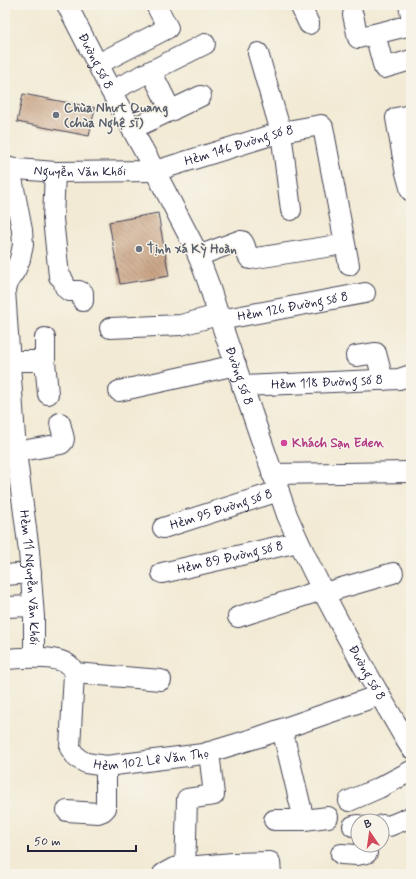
<svg xmlns="http://www.w3.org/2000/svg" width="416" height="879" viewBox="0 0 416 879" font-family="Mynerve,sans-serif">
<style>
.building{fill:url(#building-back-hatch)}
.lines{fill:none;stroke-linecap:round;stroke-linejoin:round}
.minor-casing{stroke:#414052;stroke-width:22}
.minor{stroke:#fff;stroke-width:20}
.worship-dot{fill:#6b7280;stroke:#f7f3e8;stroke-width:1.5}
.hotel-dot{fill:#d1479c;stroke:#f7f3e8;stroke-width:1.5}
.labels{text-anchor:middle;dominant-baseline:central;stroke-width:3;stroke-linejoin:round;paint-order:stroke}
.street-label{font-size:13px;fill:#22223b;stroke:#f7f3e8}
.worship-label{font-size:13px;font-weight:bold;fill:#5b616d;stroke:#f7f3e8;text-anchor:start}
.hotel-label{font-size:13px;font-weight:bold;fill:#b23c85;stroke:#f7f3e8;text-anchor:start}
</style>
<defs>
<pattern id="building-back-hatch" width="6" height="6" patternUnits="userSpaceOnUse"><rect width="6" height="6" fill="#c9a384"/><path d="M-1 5l2 2M0 0l6 6M5-1l2 2" fill="none" stroke="#a3846d"/></pattern>
</defs>
<rect width="100%" height="100%" fill="#f7f3e8"/>
<filter id="ink" filterUnits="userSpaceOnUse"><feTurbulence type="fractalNoise" baseFrequency=".025" numOctaves="2"/><feDisplacementMap in="SourceGraphic" scale="8" xChannelSelector="R" yChannelSelector="G"/><feConvolveMatrix kernelMatrix="1 2 1 2 8 2 1 2 1" color-interpolation-filters="sRGB"/></filter>
<filter id="wash" filterUnits="userSpaceOnUse"><feTurbulence type="fractalNoise" baseFrequency=".012" numOctaves="4" result="noise"/><feDisplacementMap in="SourceGraphic" scale="16" xChannelSelector="R" yChannelSelector="G"/><feGaussianBlur stdDeviation="0.9" result="paint"/><feColorMatrix in="noise" values="0 0 0 0 0 0 0 0 0 0 0 0 0 0 0 0 0 1.4 0 .05"/><feComposite in="paint" operator="in"/></filter>
<g filter="url(#wash)">
<rect width="100%" height="100%" fill="#f2ead4"/>
<g id="blocks">
<!-- building -->
<path class="building" d="M23,94L95,108L89,136L17,122Z
M158,213L169,276L120,284L109,222Z"/>
</g>
</g>
<g filter="url(#ink)">
<use href="#blocks" fill-opacity="0" stroke="#414052" stroke-width="1"/>
<g class="lines">
<!-- minor casing -->
<g class="minor-casing">
<g id="minor">
<path id="s1" d="M67,5L111,91L155,171L196,250L208,282L220,320L287,515C320,592 362,665 404,737L411,748"/>
<path d="M300,5L309,24"/>
<path d="M409,5L411,15"/>
<path d="M353,15L358,38L411,25"/>
<path d="M375,34L384,68L411,60"/>
<path d="M258,53L281,132L291,210"/>
<path d="M98,64L168,28L156,5"/>
<path d="M151,71L171,111"/>
<path d="M111,91L205,44"/>
<path d="M411,115L396,118L405,169L411,191"/>
<path d="M132,129L201,96"/>
<path id="s2" d="M5,168L55,172L155,171L281,132L321,125L323,127L349,265"/>
<path id="s3" d="M10,168L22,230L23,245L20,259L16,269L7,283L5,290L16,452L29,551L34,617V657"/>
<path d="M55,172L53,219L59,276C66,281 63,282 65,287C65,287 68,291 69,291H79L83,293V301"/>
<path d="M198,256L238,241H242C247,246 245,254 250,259L332,246"/>
<path id="s4" d="M220,320L365,293"/>
<path d="M110,328L181,325L218,315"/>
<path d="M45,338V361L48,394"/>
<path d="M356,356L376,353L383,380"/>
<path d="M10,361H45"/>
<path id="s5" d="M242,386L399,379L411,375"/>
<path d="M119,391L236,365"/>
<path d="M16,452L61,444L63,442L64,439L60,423"/>
<path d="M272,474L411,472"/>
<path id="s6" d="M163,528L279,491"/>
<path id="s7" d="M162,573L298,542"/>
<path d="M5,575L31,573"/>
<path d="M324,593L393,573"/>
<path d="M5,607L33,606"/>
<path d="M238,617L322,590"/>
<path id="s8" d="M5,659C21,658 60,654 71,667C72,668 73,672 74,673L70,748L77,758L86,763L106,766L203,754L259,737L380,695"/>
<path d="M74,673L161,680"/>
<path d="M282,729L304,820"/>
<path d="M349,801L379,788L411,771"/>
<path d="M67,811L98,813L103,811L106,808V766"/>
<path d="M274,820H304L328,817"/>
<path d="M382,825L389,826L411,817"/>
<path d="M353,826L358,825"/>
<path d="M341,854L357,855L367,853L365,845"/>
<path d="M163,874L174,868L233,863L270,862L271,874"/>
<path d="M185,874L187,799L214,795L209,752"/>
</g>
</g>
<!-- minor -->
<use href="#minor" class="minor"/>
</g>
</g>
<!-- markers -->
<g class="worship-dot">
<circle cx="56" cy="115" r="4"/>
<circle cx="139" cy="249" r="4"/>
</g>
<circle class="hotel-dot" cx="284" cy="443" r="4"/>
<g class="labels">
<!-- street labels -->
<g class="street-label">
<text stroke="none"><textPath href="#s1" startOffset="63">Đường số 8</textPath></text>
<text stroke="none"><textPath href="#s2" startOffset="238">Hẻm 146 Đường số 8</textPath></text>
<text stroke="none"><textPath href="#s2" startOffset="75">Nguyễn Văn Khối</textPath></text>
<text stroke="none"><textPath href="#s4" startOffset="74">Hẻm 126 Đường số 8</textPath></text>
<text stroke="none"><textPath href="#s1" startOffset="410">Đường số 8</textPath></text>
<text stroke="none"><textPath href="#s5" startOffset="85">Hẻm 118 Đường số 8</textPath></text>
<text stroke="none"><textPath href="#s6" startOffset="61">Hẻm 95 Đường số 8</textPath></text>
<text stroke="none"><textPath href="#s7" startOffset="70">Hẻm 89 Đường số 8</textPath></text>
<text stroke="none"><textPath href="#s3" startOffset="416">Hẻm 11 Nguyễn Văn Khối</textPath></text>
<text stroke="none"><textPath href="#s1" startOffset="734">Đường số 8</textPath></text>
<text stroke="none"><textPath href="#s8" startOffset="238">Hẻm 102 Lê Văn Thọ</textPath></text>
</g>
<!-- worship labels -->
<g class="worship-label">
<text x="64" y="108">Chùa Nhựt Quang<tspan x="64" dy="15">(chùa Nghệ sĩ)</tspan></text>
<text x="147" y="249">Tịnh xá Kỳ Hoàn</text>
</g>
<!-- hotel labels -->
<g class="hotel-label">
<text x="292" y="443">Khách Sạn Eden</text>
</g>
</g>
<!-- margin -->
<rect width="416" height="879" fill="none" stroke="#f7f3e8" stroke-width="20"/>
<!-- north arrow -->
<g transform="translate(370 833) rotate(347)"><circle r="19" fill="#f7f3e8" stroke="#a29fa3"/>
<path d="M0-3L7 15L0 10L-7 15Z" fill="#d1495b"/>
<text y="-6" font-size="11" font-weight="bold" text-anchor="middle" fill="#22223b">B</text>
</g>
<!-- scale -->
<path d="M28 845v6h108v-6" fill="none" stroke="#22223b" stroke-width="2"/>
<text x="34" y="845" font-size="12" fill="#22223b" stroke="#f7f3e8" stroke-width="3" paint-order="stroke">50 m</text>
</svg>
